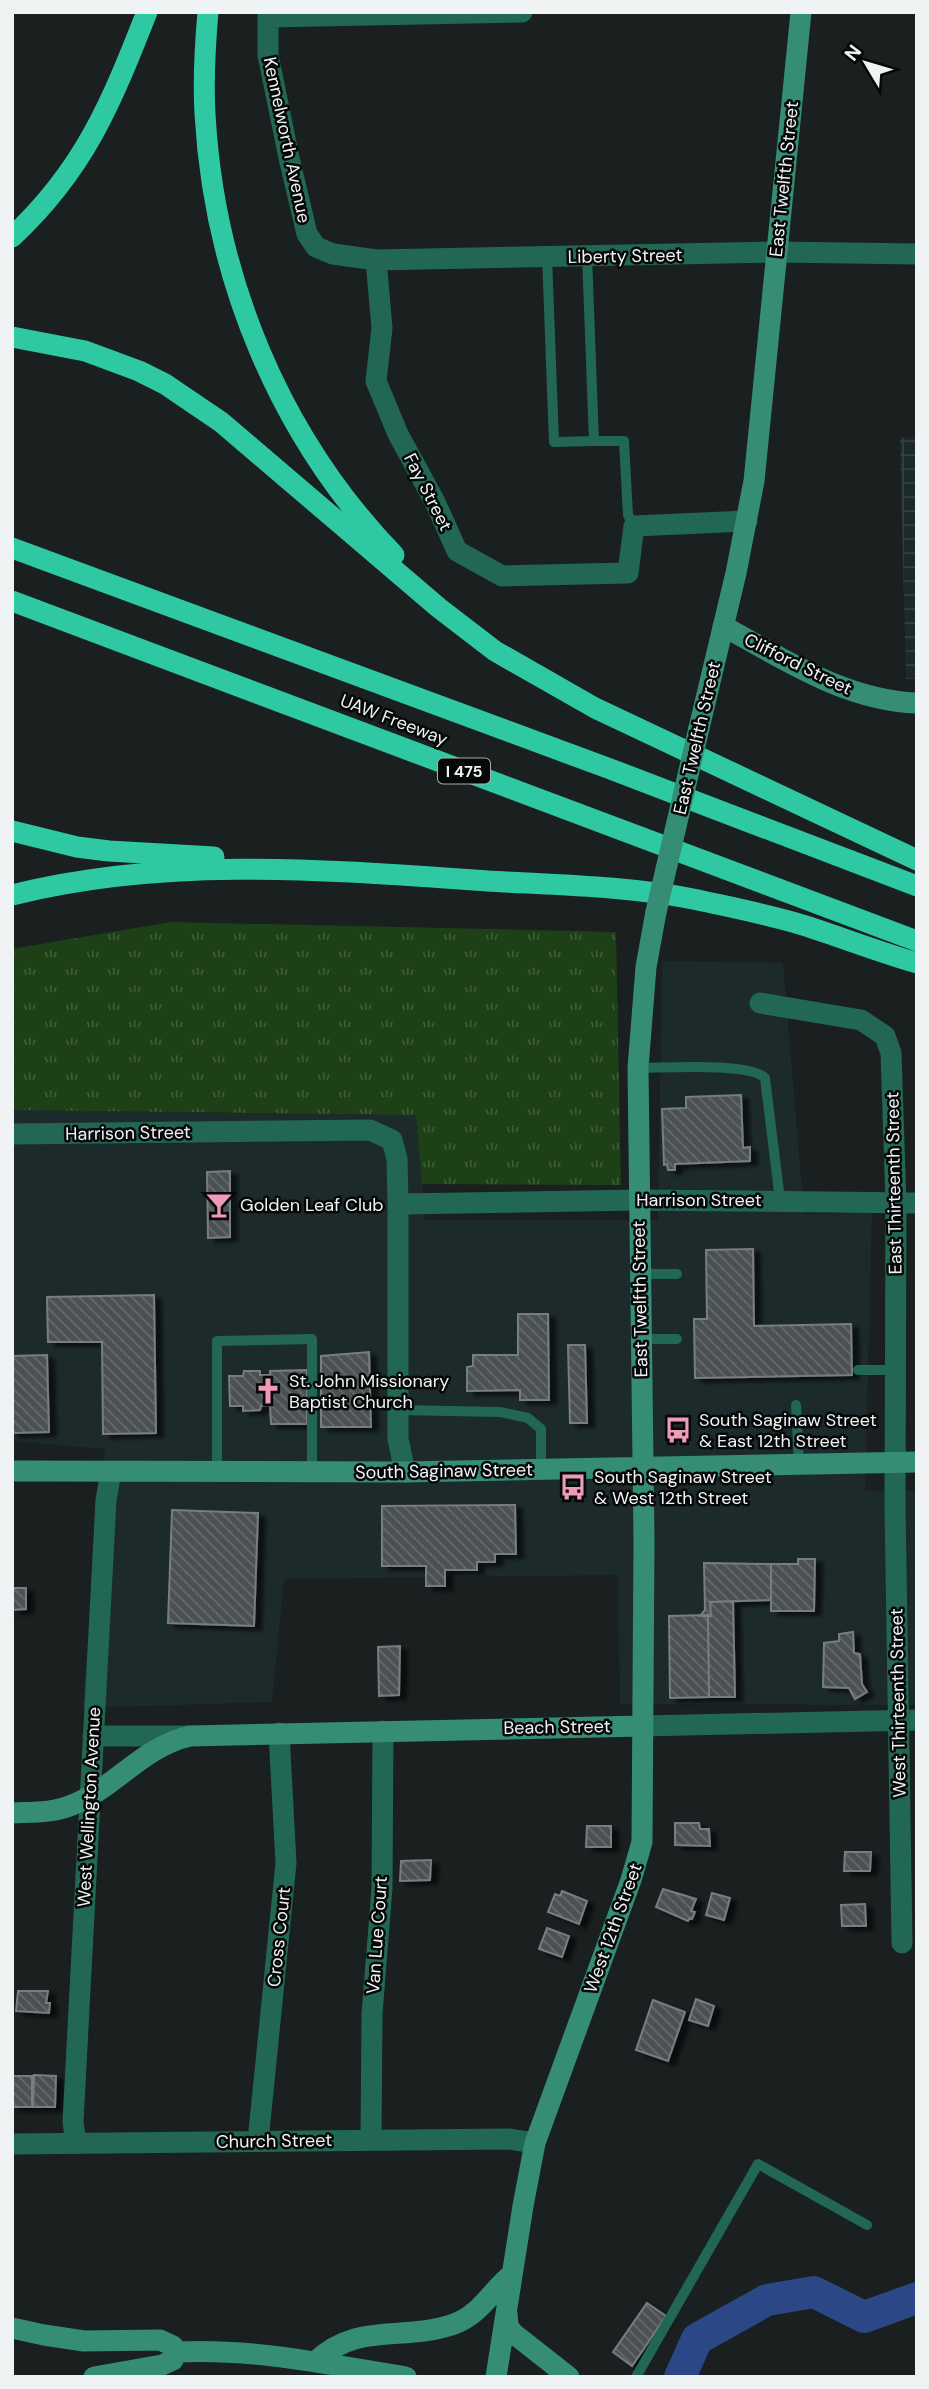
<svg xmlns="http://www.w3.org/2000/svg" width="929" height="2389" viewBox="0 0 929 2389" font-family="'DM Sans',sans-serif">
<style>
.built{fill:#1d2a2b}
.industrial{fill:url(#industrial-grid)}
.grass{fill:url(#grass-tufts)}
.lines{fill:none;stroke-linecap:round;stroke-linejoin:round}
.river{stroke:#2c4786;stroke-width:32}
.building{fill:url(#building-back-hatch);stroke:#787d80;stroke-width:2;filter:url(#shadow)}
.lane{stroke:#216754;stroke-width:10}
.street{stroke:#216754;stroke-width:21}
.secondary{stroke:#358d75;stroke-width:21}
.highway{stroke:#2ec9a3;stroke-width:21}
.secondary-bridge{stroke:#358d75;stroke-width:21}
.labels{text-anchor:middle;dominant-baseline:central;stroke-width:5;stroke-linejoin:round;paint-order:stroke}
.shield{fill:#060808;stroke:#aaacac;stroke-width:2}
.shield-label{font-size:16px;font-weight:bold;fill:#f0f3f3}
.street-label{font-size:18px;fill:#f0f3f3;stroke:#060808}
.poi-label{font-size:18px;fill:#f0f3f3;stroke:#060808;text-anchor:start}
</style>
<defs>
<pattern id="industrial-grid" width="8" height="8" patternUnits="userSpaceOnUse" patternTransform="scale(1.75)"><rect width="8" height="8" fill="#1d2a2b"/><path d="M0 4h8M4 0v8" fill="none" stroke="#333f40"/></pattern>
<pattern id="grass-tufts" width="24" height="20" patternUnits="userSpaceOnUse" patternTransform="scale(1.75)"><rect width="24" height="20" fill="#1d4017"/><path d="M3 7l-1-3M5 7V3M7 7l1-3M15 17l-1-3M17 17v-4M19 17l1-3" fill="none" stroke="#3e5c39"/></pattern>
<pattern id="building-back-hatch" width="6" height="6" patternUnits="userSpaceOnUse" patternTransform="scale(1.75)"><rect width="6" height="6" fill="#4c5153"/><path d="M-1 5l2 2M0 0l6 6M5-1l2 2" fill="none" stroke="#666a6c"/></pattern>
<filter id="shadow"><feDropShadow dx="7" dy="4" stdDeviation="2" flood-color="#0009"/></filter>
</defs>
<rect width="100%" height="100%" fill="#1a1f1f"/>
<!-- built -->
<path class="built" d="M662,961L783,963L804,1214L872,1213L865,1491H917V1705L620,1704L618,1575L284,1579L272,1702L82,1708L105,1449L12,1441V1110L417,1115L425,1220H658Z"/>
<!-- industrial -->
<path class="industrial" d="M917,437V679H906L900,438Z"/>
<!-- grass -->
<path class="grass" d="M171,922L616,932L621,1185L422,1184L416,1115L12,1110V949Z"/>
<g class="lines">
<!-- river -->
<path class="river" d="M680,2377L697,2339L767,2300L814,2292L864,2317L917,2298"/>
</g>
<!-- building -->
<path class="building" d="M741,1095L743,1148L750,1147V1161L675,1164V1170H668L667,1164L664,1165L662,1109L686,1108V1097Z
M230,1171V1237L208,1238L207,1172Z
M753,1249L754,1326L851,1324L852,1375L695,1378L694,1319H707L706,1250Z
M154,1295L156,1433L103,1434L102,1342H48L47,1297Z
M518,1314H548L549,1400H520V1390L467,1391V1367L473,1366V1355H518Z
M568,1345H585L587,1423H570Z
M369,1352L371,1427H321V1356Z
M47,1355L49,1432L12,1433V1356Z
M307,1370V1424H271L270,1405L261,1406L260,1410L243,1411V1406H230L229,1376H243L244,1371H260V1375H270V1371Z
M515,1505L516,1554H495V1562H477V1570H445V1586H426V1566H382V1506Z
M172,1510L258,1513L254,1626L168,1623Z
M798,1559H815L814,1611H771V1564H798Z
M704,1563L771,1564V1600L710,1602L711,1616H700L705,1610Z
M12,1588H26V1609L12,1610Z
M733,1601L735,1697H709L708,1615L711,1616L710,1602Z
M708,1615L709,1697L670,1698L669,1616Z
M853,1632L854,1653L860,1654L862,1684L867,1692L855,1699L849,1688L823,1687L824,1643L839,1641V1634Z
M400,1646L399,1695L379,1696L378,1647Z
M675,1823H699L700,1829H709L710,1846L675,1845Z
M587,1826H611V1847H586Z
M845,1852H871L870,1871H844Z
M431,1860L430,1880L400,1881L401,1861Z
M663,1889L696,1899L691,1911L695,1912L692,1919L690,1918L688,1921L656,1907Z
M562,1891L587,1901L579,1924L548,1912L555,1894L560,1896Z
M712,1893L730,1898L724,1920L706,1915Z
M865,1904L866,1926H842L841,1905Z
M547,1928L569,1936L562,1957L539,1949Z
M18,1991H48L46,2003H50L49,2013L16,2011Z
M696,1999L714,2006L708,2026L689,2020Z
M653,2000L685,2012L668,2061L636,2050Z
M34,2075L56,2076L55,2107H33Z
M12,2076H32V2107H12Z
M647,2303L666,2316L632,2366L613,2352Z"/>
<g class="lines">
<!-- lane -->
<path class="lane" d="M547,257L554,442L594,441L587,256
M594,441H624L628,515L634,526
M638,1068C663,1068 750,1062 765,1078L780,1200
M641,1274H677
M641,1339H677
M858,1370H896
M796,1405L799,1464
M398,1410L500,1412L528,1418L541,1429V1469
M217,1472V1341L312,1339V1472
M636,2377L758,2164L867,2225"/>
<!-- street -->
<path class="street" d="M268,12V55L289,158L307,234L316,247L333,254L376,260L777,252L917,254
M268,17L522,12
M376,260L382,328L376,381L398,434L435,502L457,551L502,576L628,573L634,526L747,521
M760,1003L861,1020L885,1036L891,1053L896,1203L895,1505L902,1943
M12,1134L370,1130L392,1140L397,1159L398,1204V1439L405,1472
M398,1204L639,1200L917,1203
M642,1726L917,1720
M93,1736H189
M371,2140L372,2014L382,1888L383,1731
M258,2141L286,1863L279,1733
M76,2143L73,2122L106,1500L111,1472
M12,2144L508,2139L535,2143"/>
<!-- secondary -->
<path class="secondary" d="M723,626C786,660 844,700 917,703
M699,728L736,573L754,481L801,12
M12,1471L405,1472L917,1462
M12,1813C32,1812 53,1813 72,1805C115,1788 142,1747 190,1736L642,1726
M507,2313L508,2326L513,2333L569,2377
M12,2328L44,2335L84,2341L160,2340L173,2346L177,2352
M177,2352C254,2348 331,2365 406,2377
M315,2362C357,2321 404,2342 454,2324C480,2315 492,2290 512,2274
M94,2377L162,2365L173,2360L177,2352
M496,2377L523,2206L535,2143L631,1880L642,1842L644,1541L638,1068L646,967L656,912"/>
<!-- highway -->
<path class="highway" d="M208,12C205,46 203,80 205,114C214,278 280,437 394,555
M12,237C85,169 111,103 147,12
M12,337L85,351L139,371L165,384L221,422L439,608L495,651L595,708L917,860
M12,548L605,767L917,886
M12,601L917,941
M12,831L77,847L109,851L214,857
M12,895C168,856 329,870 487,881C557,885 629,886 698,900C734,908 771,915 806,926C843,938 879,952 917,963"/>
<!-- secondary-bridge -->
<path class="secondary-bridge" d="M656,912L699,728"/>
</g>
<!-- icons -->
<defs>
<g id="bar-bare" transform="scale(2.1)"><path d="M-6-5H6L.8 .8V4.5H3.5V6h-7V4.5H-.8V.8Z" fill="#ef9ab8" stroke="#060808" stroke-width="2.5" paint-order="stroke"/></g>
<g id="church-bare" transform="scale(2.1)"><path d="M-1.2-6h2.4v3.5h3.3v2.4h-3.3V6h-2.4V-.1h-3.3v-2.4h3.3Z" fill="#ef9ab8" stroke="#060808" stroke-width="2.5" paint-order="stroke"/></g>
<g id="bus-bare" transform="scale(2.1)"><path d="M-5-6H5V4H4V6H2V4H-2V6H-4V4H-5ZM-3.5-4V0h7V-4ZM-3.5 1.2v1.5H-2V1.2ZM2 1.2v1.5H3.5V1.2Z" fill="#ef9ab8" stroke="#060808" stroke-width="2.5" paint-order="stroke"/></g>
</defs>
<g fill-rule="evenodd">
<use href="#bar-bare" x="219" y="1205"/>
<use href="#church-bare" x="268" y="1391"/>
<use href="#bus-bare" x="678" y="1430"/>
<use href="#bus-bare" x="573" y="1487"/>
</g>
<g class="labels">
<!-- shield labels -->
<rect class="shield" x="438" y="758.5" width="52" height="25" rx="5"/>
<g class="shield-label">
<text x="464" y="771">I 475</text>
</g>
<!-- street labels -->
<g class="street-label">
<text transform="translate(287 140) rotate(78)">Kennelworth Avenue</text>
<text transform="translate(784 179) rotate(-84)">East Twelfth Street</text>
<text transform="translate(625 256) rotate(-1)">Liberty Street</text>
<text transform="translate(428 492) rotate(63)">Fay Street</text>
<text transform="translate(798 664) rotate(26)">Clifford Street</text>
<text transform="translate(394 720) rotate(21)">UAW Freeway</text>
<text transform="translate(697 738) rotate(-77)">East Twelfth Street</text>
<text transform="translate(128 1133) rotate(-1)">Harrison Street</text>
<text transform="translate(894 1183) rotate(-91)">East Thirteenth Street</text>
<text x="699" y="1200">Harrison Street</text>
<text transform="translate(640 1299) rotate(-91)">East Twelfth Street</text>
<text transform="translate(444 1471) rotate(-1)">South Saginaw Street</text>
<text transform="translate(898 1703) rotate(-91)">West Thirteenth Street</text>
<text transform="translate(557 1727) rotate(-1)">Beach Street</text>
<text transform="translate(89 1807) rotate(-87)">West Wellington Avenue</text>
<text transform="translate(613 1928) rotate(-70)">West 12th Street</text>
<text transform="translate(377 1935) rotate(-86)">Van Lue Court</text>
<text transform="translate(279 1937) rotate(-84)">Cross Court</text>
<text transform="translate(274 2141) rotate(-1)">Church Street</text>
</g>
<!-- poi labels -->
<g class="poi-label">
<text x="240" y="1205">Golden Leaf Club</text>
<text x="289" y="1381">St. John Missionary<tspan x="289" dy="21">Baptist Church</tspan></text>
<text x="699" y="1420">South Saginaw Street<tspan x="699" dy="21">&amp; East 12th Street</tspan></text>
<text x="594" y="1477">South Saginaw Street<tspan x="594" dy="21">&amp; West 12th Street</tspan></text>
</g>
</g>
<!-- border -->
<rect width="929" height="2389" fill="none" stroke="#f0f3f3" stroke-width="28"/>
<!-- north arrow -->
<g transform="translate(866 63) rotate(308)" stroke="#060808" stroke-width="5" paint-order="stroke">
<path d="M0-5L12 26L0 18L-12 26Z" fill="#f0f3f3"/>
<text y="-10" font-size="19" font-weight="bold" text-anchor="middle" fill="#f0f3f3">N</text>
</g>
</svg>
